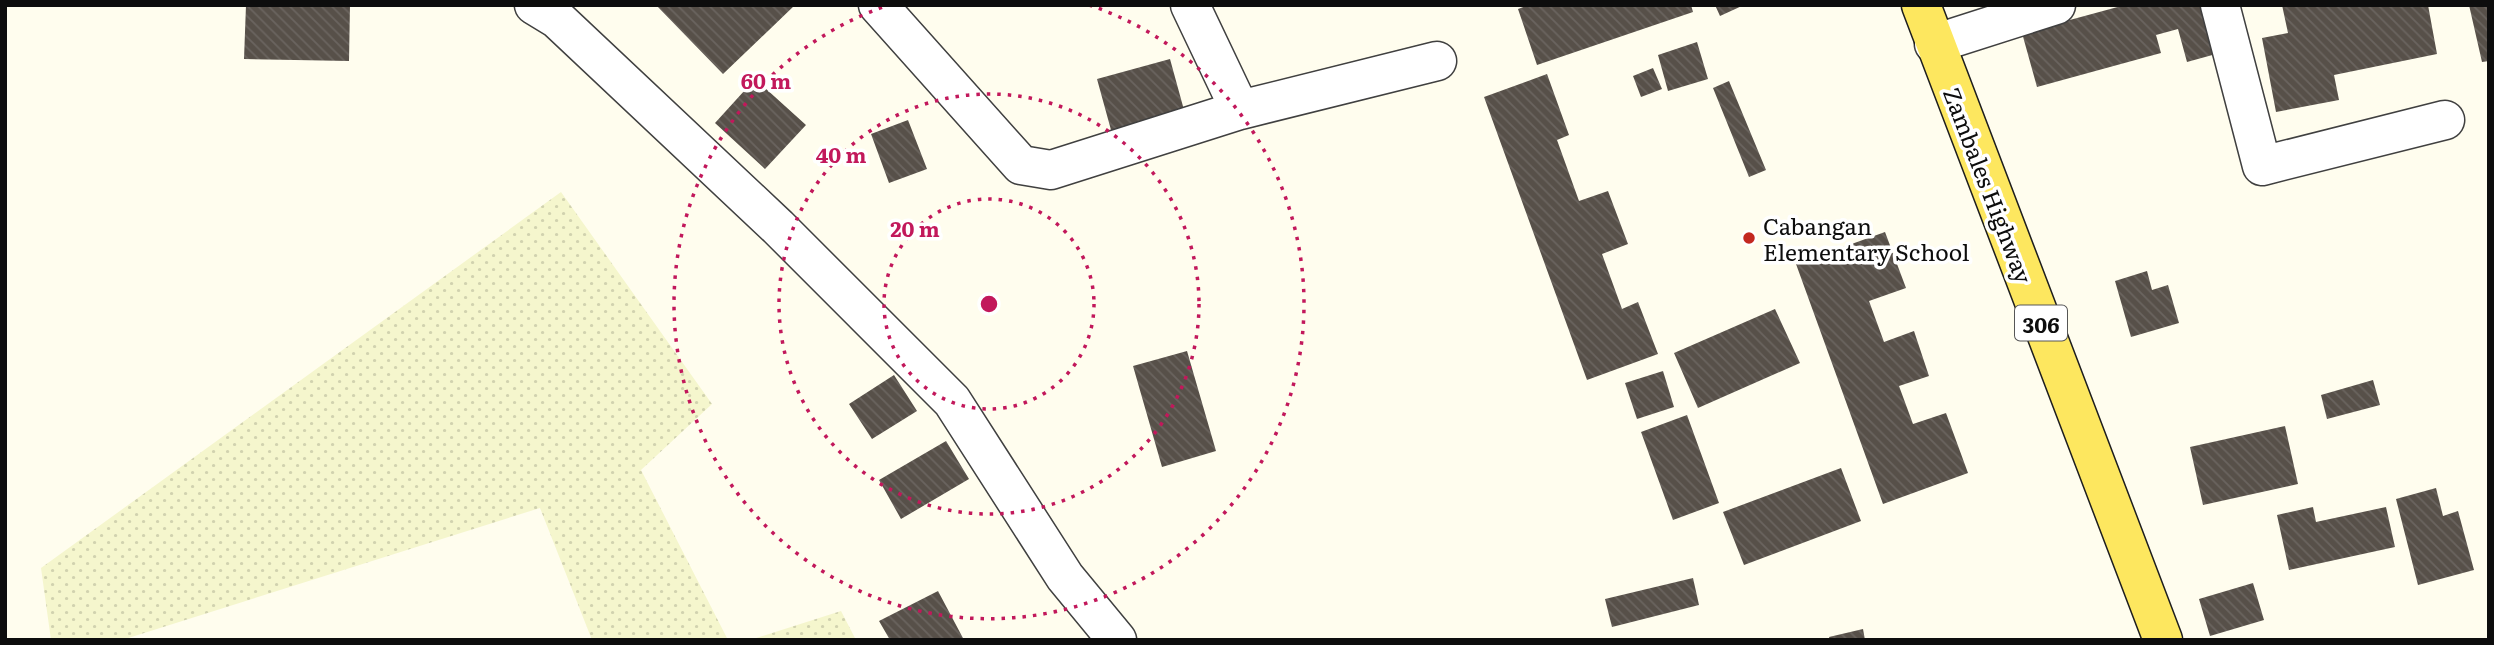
<svg xmlns="http://www.w3.org/2000/svg" width="2494" height="645" viewBox="0 0 2494 645" font-family="Literata,serif">
<style>
.farmland{fill:url(#farmland-dots)}
.building{fill:url(#building-back-hatch)}
.lines{fill:none;stroke-linecap:round;stroke-linejoin:round}
.minor-casing{stroke:#404040;stroke-width:41}
.major-casing{stroke:#1e1e1e;stroke-width:41}
.minor{stroke:#fff;stroke-width:38}
.major{stroke:#fde75f;stroke-width:38}
.ring{fill:none;stroke:#c2185b;stroke-width:3.5;stroke-dasharray:3.5 7}
.poi-dot{fill:#c32820;stroke:#fff;stroke-width:2.5}
.labels{text-anchor:middle;dominant-baseline:central;stroke-width:7;stroke-linejoin:round;paint-order:stroke}
.shield{fill:#fff;stroke:#565656;stroke-width:2}
.shield-label{font-size:21px;font-weight:bold;fill:#0d0d0d}
.street-label{font-size:23px;fill:#0d0d0d;stroke:#fff}
.poi-label{font-size:23px;fill:#0d0d0d;stroke:#fff;text-anchor:start}
.centre{fill:#c2185b;stroke:#fff;stroke-width:3.5}
.ring-label{font-size:21px;text-anchor:middle;font-weight:bold;fill:#c2185b;stroke:#fff;stroke-width:7;stroke-linejoin:round;paint-order:stroke}
</style>
<defs>
<pattern id="farmland-dots" width="8" height="8" patternUnits="userSpaceOnUse" patternTransform="scale(1.75)"><rect width="8" height="8" fill="#f5f6cd"/><path d="M2 2h.1M6 6h.1" fill="none" stroke="#d1d2af" stroke-width="1.8" stroke-linecap="round"/></pattern>
<pattern id="building-back-hatch" width="6" height="6" patternUnits="userSpaceOnUse" patternTransform="scale(1.75)"><rect width="6" height="6" fill="#575049"/><path d="M-1 5l2 2M0 0l6 6M5-1l2 2" fill="none" stroke="#6a645f"/></pattern>
</defs>
<rect width="100%" height="100%" fill="#fffdee"/>
<!-- farmland -->
<path class="farmland" d="M561,192L712,404L641,470L728,640H592L540,508L122,640H51L41,568Z
M841,611L856,640H750Z"/>
<!-- building -->
<path class="building" d="M246,5H350L349,61L244,59Z
M656,5H795L723,74Z
M1529,5H1691L1693,12L1537,65L1518,9Z
M1715,5H1744L1720,16Z
M2125,5H2203L2216,54L2187,62L2178,29L2156,35L2161,53L2037,87L2022,33Z
M2282,5H2428L2437,54L2334,75L2339,100L2276,112L2262,38L2288,33Z
M2469,5H2489V61L2482,62Z
M1697,42L1708,79L1668,91L1658,55Z
M1170,59L1184,110L1111,130L1097,79Z
M1653,68L1662,89L1641,97L1633,76Z
M1547,74L1569,135L1557,140L1579,201L1608,191L1628,244L1602,254L1622,309L1638,302L1658,354L1587,380L1484,97Z
M755,79L806,125L765,169L715,123Z
M1729,81L1766,170L1749,177L1713,88Z
M908,120L927,169L889,183L871,134Z
M1885,232L1906,288L1869,301L1884,342L1914,331L1929,376L1899,386L1913,424L1946,413L1968,473L1883,504L1796,264Z
M2147,271L2152,290L2168,285L2179,323L2131,337L2115,281Z
M1775,309L1800,363L1698,408L1674,353Z
M1187,351L1216,451L1162,467L1133,366Z
M1663,371L1674,407L1637,419L1625,383Z
M894,375L917,411L872,439L849,404Z
M2373,380L2380,405L2327,419L2321,395Z
M1687,415L1719,503L1673,520L1641,432Z
M2285,426L2298,484L2203,505L2190,447Z
M946,441L969,479L901,519L879,480Z
M1841,468L1861,521L1744,565L1723,512Z
M2436,488L2443,516L2458,511L2474,570L2418,585L2396,499Z
M2313,507L2316,522L2386,507L2395,547L2289,570L2277,515Z
M1693,578L1699,605L1612,627L1605,599Z
M2253,583L2264,620L2210,636L2199,599Z
M938,591L964,640H890L879,621Z
M1863,629L1865,640H1830L1829,637Z"/>
<g class="lines">
<!-- minor casing -->
<g class="minor-casing">
<path id="minor" d="M534,5L557,19L778,227L952,401L1065,577L1117,640
M878,5L1021,165L1051,170L1240,110L1437,61
M1190,5L1240,110
M2220,5L2262,166L2445,120
M1934,44L2056,5"/>
</g>
<!-- major casing -->
<g class="major-casing">
<path id="major" d="M1921,5L2163,640"/>
</g>
<!-- minor -->
<use href="#minor" class="minor"/>
<!-- major -->
<use href="#major" class="major"/>
</g>
<!-- distance rings -->
<g class="ring">
<circle cx="989" cy="304" r="105"/>
<circle cx="989" cy="304" r="210"/>
<path d="M1089 5A315 315 0 1 1 889 5"/>
</g>
<!-- markers -->
<circle class="poi-dot" cx="1749" cy="238" r="7"/>
<g class="labels">
<!-- shield labels -->
<rect class="shield" x="2015" y="305.5" width="52" height="35" rx="5"/>
<g class="shield-label">
<text x="2041" y="323">306</text>
</g>
<!-- street labels -->
<g class="street-label">
<text transform="translate(1989 185) rotate(69)">Zambales Highway</text>
</g>
<!-- poi labels -->
<g class="poi-label">
<text x="1763" y="225">Cabangan<tspan x="1763" dy="26">Elementary School</tspan></text>
</g>
</g>
<circle cx="989" cy="304" r="10" class="centre"/>
<g class="ring-label">
<text x="766" y="89">60 m</text>
<text x="841" y="163">40 m</text>
<text x="915" y="237">20 m</text>
</g>
<!-- border -->
<rect width="2494" height="645" fill="none" stroke="#0d0d0d" stroke-width="14"/>
</svg>
